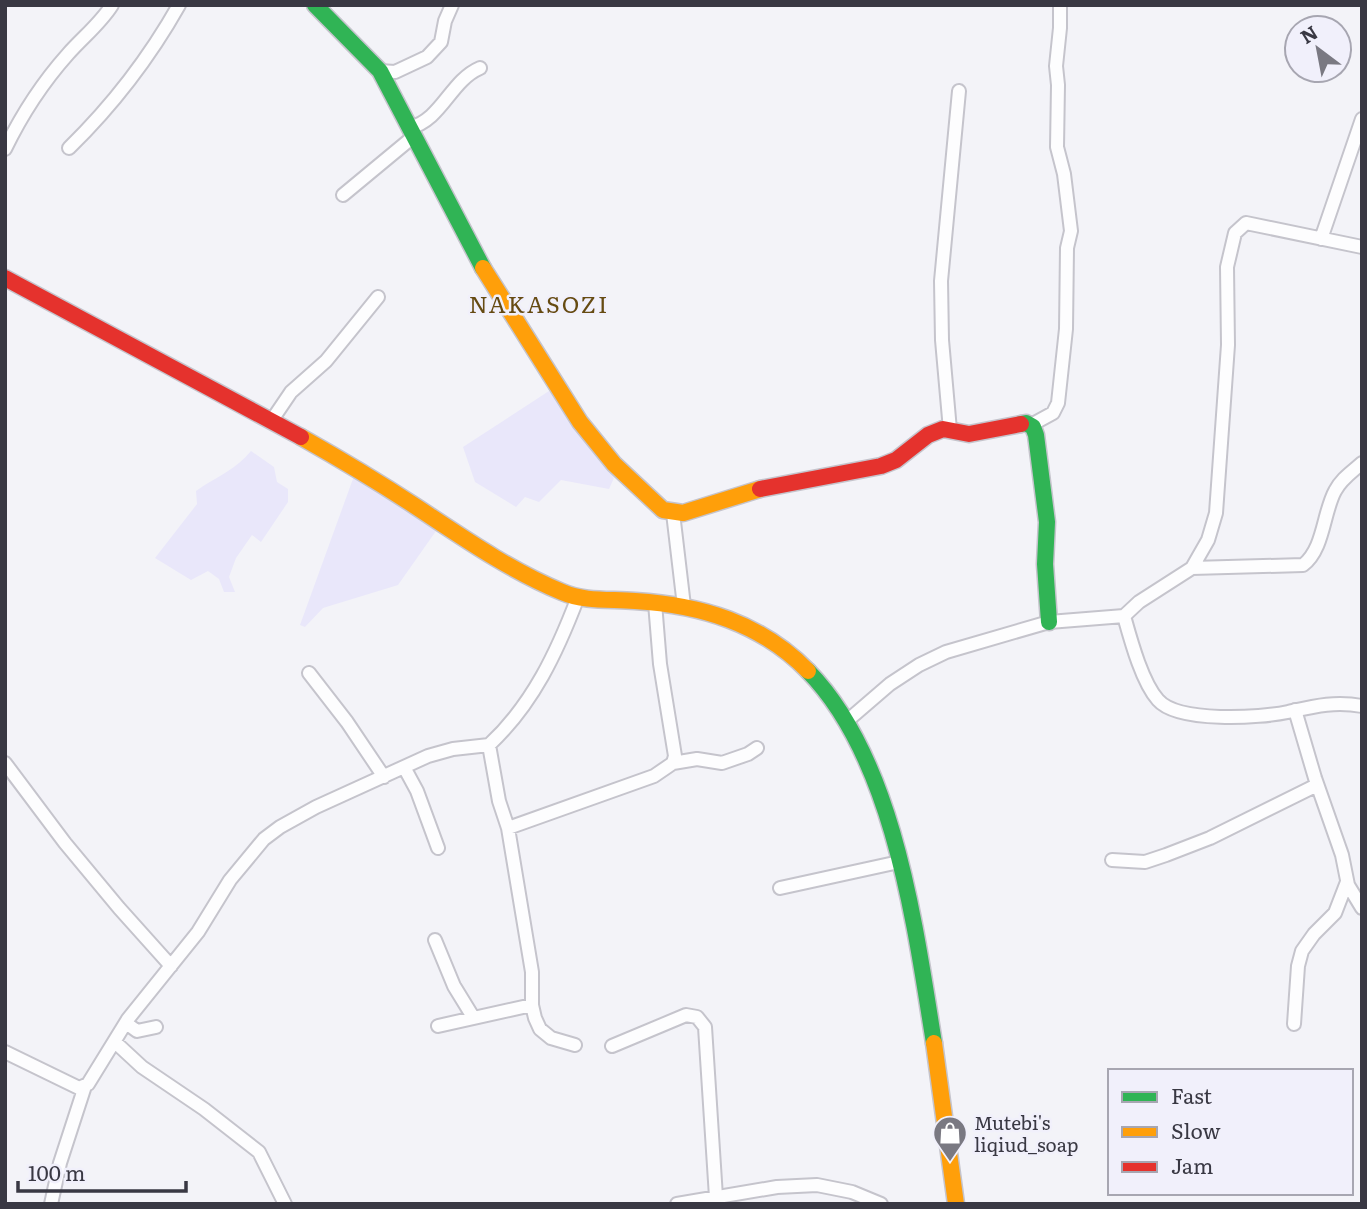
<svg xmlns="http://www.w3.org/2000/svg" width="1367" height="1209" viewBox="0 0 1367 1209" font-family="Literata,serif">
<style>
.green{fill:#e9e7fa}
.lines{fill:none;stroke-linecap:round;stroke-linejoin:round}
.street-casing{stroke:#c5c4cc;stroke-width:16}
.fast-casing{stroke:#c5c4cc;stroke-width:19}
.slow-casing{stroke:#c5c4cc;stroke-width:19}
.jam-casing{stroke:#c5c4cc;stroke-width:19}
.street{stroke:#fdfdfe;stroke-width:12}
.fast{stroke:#30b455;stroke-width:16}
.slow{stroke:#ff9f0a;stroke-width:16}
.jam{stroke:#e5322d;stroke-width:16}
.labels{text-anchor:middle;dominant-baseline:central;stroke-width:5;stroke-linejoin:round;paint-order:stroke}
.poi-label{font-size:19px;fill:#393843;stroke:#f1f0fb;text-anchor:start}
.quarter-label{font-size:23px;letter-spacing:2px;fill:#664b12;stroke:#f1f0fb}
</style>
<rect width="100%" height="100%" fill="#f3f3f8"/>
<!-- green -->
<path class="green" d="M549,391L614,478L609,489L561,480L539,502L525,497L516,507L475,482L463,447Z
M251,451L274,467L277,482L288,489V502L261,542L252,535L236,558L229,577L235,592H224L219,579L208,571L191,580L155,558L197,504L196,491C214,478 237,469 251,451Z
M354,476L436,531L398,585L323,608L305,627L300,625Z"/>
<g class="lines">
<!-- street casing -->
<g class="street-casing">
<path id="street" d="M380,71L395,72L427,57L441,42L445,21L452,5
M409,128C442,120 450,81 480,68
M69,148C114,104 148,60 179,5
M5,149C22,114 43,82 68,54C83,37 100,24 112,5
M343,195L413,137
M1321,239L1362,119
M272,420L291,392L326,361L378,297
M1031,425L1053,413L1058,403L1066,329L1067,248L1071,231L1064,174L1057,147L1058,85L1056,66L1060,28V5
M950,430L942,340L941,281L959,91
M673,513L684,606
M1192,568L1303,565C1324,549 1323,513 1335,491C1341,479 1352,472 1362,463
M1124,616C1131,641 1142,682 1158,700C1178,723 1260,718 1288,712C1315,706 1335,701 1362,706
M309,673L347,722L384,777
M1295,710L1315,778L1342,855L1348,885L1362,908
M847,721L890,684L919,665L946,652L1049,622L1124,616L1139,602L1192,568L1208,540L1216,513L1228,345L1227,267L1235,233L1246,223L1362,247
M489,745L499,801L508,828L532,972V1005L535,1018L540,1029L551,1038L575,1045
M5,763L65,843L119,908L171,966
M673,763L697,759L722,763L748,754L757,748
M404,767L417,791L438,848
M508,828L654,776L673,763L675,756L660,664L655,603
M1112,860L1145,862L1166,855L1210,838L1317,785
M780,888L899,862
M435,940L454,986L473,1017
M126,1023L137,1031L156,1027
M1294,1024L1298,966L1302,951L1314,934L1335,913L1347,882
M438,1026L532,1005
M115,1042L142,1067L204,1109L259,1152L285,1204
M612,1046L686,1015L697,1017L705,1027L716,1197
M5,1052L79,1088L88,1084L128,1019L198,932L230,880L264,839L280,827L316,807L428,756L453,749L489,745C533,704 557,652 578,597
M51,1204L60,1163L85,1086
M677,1204L777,1187L817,1185L852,1192L881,1204"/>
</g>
<!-- fast casing -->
<g class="fast-casing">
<path id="fast" d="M315,5L380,71L483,268
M1021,424L1026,423L1033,427L1036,435L1047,522L1045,564L1049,622
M808,671C894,759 915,926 934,1043"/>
</g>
<!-- slow casing -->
<g class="slow-casing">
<path id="slow" d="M483,268L580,422L614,464L663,510L683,513L760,489
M301,437C340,459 377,481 415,506C462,537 509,570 562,592C585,602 610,599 635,601C701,605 761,623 808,671
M934,1043L956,1204"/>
</g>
<!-- jam casing -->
<g class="jam-casing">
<path id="jam" d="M5,278L301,437
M760,489L881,466L896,460L928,435L943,429L969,434L1021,424"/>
</g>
<!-- street -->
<use href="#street" class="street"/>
<!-- fast -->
<use href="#fast" class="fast"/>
<!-- slow -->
<use href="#slow" class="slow"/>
<!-- jam -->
<use href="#jam" class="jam"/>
</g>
<!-- icons -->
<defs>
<g id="shop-pin" transform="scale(1.75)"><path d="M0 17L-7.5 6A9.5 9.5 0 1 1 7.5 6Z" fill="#7a7982" stroke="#f1f0fb"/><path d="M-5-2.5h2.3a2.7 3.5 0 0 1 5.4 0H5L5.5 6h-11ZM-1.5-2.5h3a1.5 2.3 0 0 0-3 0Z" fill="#fff"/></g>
</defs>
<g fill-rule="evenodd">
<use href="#shop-pin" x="950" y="1133"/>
</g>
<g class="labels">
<!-- poi labels -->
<g class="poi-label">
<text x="974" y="1122">Mutebi's<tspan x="974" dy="22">liqiud_soap</tspan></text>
</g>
<!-- quarter labels -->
<g class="quarter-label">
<text x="539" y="303">NAKASOZI</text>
</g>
</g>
<!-- border -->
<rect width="1367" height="1209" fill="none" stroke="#393843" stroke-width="14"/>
<!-- legend -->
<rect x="1108" y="1069" width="245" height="126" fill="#f1f0fb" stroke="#a7a6b1" stroke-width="2"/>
<rect x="1122" y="1092" width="35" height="10" fill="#30b455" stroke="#a7a6b1" stroke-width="2"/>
<text x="1171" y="1104" font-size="21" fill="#393843">Fast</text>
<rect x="1122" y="1127" width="35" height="10" fill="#ff9f0a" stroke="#a7a6b1" stroke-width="2"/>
<text x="1171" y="1139" font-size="21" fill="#393843">Slow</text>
<rect x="1122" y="1162" width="35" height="10" fill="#e5322d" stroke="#a7a6b1" stroke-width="2"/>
<text x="1171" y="1174" font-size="21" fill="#393843">Jam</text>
<!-- north arrow -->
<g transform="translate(1318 49) rotate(328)"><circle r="33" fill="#f1f0fb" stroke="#a7a6b1" stroke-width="2"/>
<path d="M0-5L12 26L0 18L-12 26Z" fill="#7a7982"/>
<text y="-10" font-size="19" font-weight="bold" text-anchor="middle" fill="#393843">N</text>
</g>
<!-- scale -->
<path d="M18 1181v10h168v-10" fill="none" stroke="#393843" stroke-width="3.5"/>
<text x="28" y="1181" font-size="21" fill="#393843" stroke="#f1f0fb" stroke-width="5" paint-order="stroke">100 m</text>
</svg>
